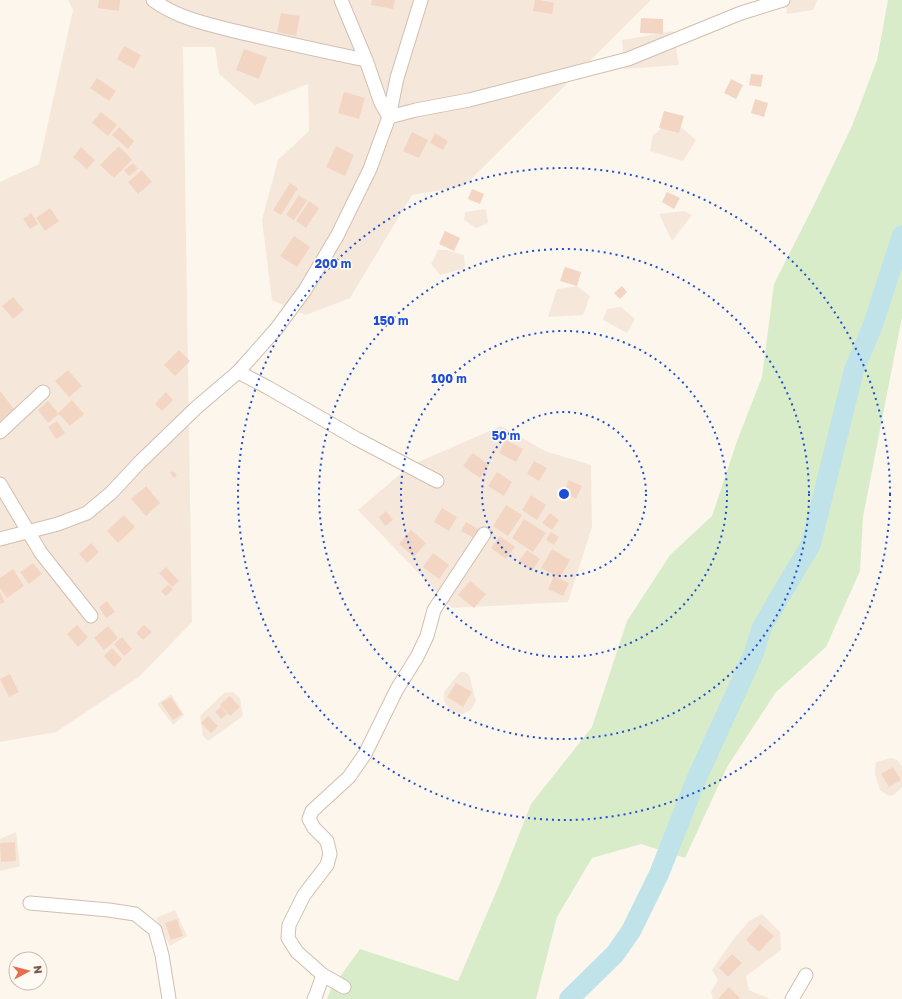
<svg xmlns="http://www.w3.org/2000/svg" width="902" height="999" viewBox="0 0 902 999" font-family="'Golos Text',sans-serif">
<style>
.residential{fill:#f5e8da}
.green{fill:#d8ecc9}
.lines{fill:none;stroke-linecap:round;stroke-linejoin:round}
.river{stroke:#bfe3e8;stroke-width:20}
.building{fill:#f3d5c3}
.minor-casing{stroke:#d1beb0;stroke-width:15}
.minor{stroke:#fff;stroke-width:13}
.ring{fill:none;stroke:#1d4ed8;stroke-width:2;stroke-dasharray:2 4}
.centre{fill:#1d4ed8;stroke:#fffaf3;stroke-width:2}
.ring-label{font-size:12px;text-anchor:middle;font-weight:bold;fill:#1d4ed8;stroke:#fffaf3;stroke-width:3;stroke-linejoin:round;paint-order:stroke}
</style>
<rect width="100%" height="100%" fill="#fdf6ec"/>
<!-- residential -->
<path class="residential" d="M68,0H651L464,186L412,195L350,298L306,315L272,300L262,220L278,160L309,131L308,84L255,105L219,74L215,47H183L192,622L140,676L56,732L0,742V182L39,164L73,10Z
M786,0H817L813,10L787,14Z
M673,31L679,65L624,69L622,40Z
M673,120L696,140L683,161L650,151L653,135Z
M486,209L488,223L476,228L464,220L465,212Z
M684,211L692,215L672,241L659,214Z
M438,250H446L464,255L465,268L440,275L431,264Z
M577,286L590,296L583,315L548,317L557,289Z
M621,307L635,319L627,333L603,320L607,309Z
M501,426L545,451L591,465L592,527L568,602L452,608L358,510L411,465Z
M460,672H465L469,675L476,701L471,710L462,714L451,711L445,703L444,698V692Z
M233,692L240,698L243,716L208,741L203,736L200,716L224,693Z
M171,694L184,715L173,725L157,704Z
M892,758L897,760L902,766V787L894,795L889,796L880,790L875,774L876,762Z
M16,832L20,866L0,871V839Z
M175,910L187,936L170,946L156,918Z
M762,914L780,932L781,950L746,976L749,990L770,999H713L711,992L718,980L712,970L733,940L749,921Z"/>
<!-- green -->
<path class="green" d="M888,0H902V317L863,517L860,571L826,647L776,692L727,767L685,858L641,844L592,858L557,917L536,999H327L331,989L360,949L458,981L500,883L531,804L592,727L627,621L670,555L712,516L737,441L762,377L774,284L813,207L852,126L877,60Z"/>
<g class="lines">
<!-- river -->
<path class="river" d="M569,999L615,954L631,931L659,874L696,780L754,653L762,627L811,544L854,370L873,325L902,235"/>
</g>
<!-- building -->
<path class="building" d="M99,0H120L119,11L98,8Z
M372,0H395L393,9L371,5Z
M535,0H540L554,3L552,14L533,11Z
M281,13L300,16L296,36L277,32Z
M641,18L663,19V34L640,33Z
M124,46L141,55L134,69L117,59Z
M244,49L267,57L259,79L236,70Z
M751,74L763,75L761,87L749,85Z
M97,78L116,91L109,101L90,88Z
M731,79L743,85L736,99L724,93Z
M344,92L365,98L359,119L338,113Z
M755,99L768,103L764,117L751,113Z
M664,111L684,116L679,133L659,128Z
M101,112L117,125L108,136L92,123Z
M119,127L134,141L128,149L112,135Z
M412,132L428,140L419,158L403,151Z
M435,133L448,141L443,150L430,143Z
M119,146L132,160L114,178L100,165Z
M336,146L354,155L345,176L326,167Z
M81,147L95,160L87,169L73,157Z
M133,163L138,169L129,176L124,170Z
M142,170L152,182L138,194L128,182Z
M290,183L298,188L281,215L273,210Z
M472,189L484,194L480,204L468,199Z
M667,192L680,198L674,209L662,202Z
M299,195L307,201L294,220L286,215Z
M309,201L319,208L306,228L296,221Z
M50,208L59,221L45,231L36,218Z
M31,213L38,224L30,229L23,219Z
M445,231L460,238L454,251L439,244Z
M294,236L310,247L297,267L280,256Z
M565,267L581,272L577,286L560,281Z
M622,286L627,292L620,299L614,293Z
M13,297L24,310L13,319L2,306Z
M179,350L190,361L175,376L164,365Z
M68,370L82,386L69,397L55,381Z
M0,391L14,409L0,421Z
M166,392L173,400L162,411L155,404Z
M72,400L84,414L70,426L58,413Z
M48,401L59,414L48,423L38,410Z
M57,421L65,433L56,439L48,427Z
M506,440L523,449L516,462L499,453Z
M473,453L489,465L480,478L463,466Z
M534,461L547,468L539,481L527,474Z
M173,471L177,475L174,478L170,473Z
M497,472L512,482L504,496L488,486Z
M569,480L582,486L576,499L563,493Z
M146,486L160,503L146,516L131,499Z
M531,495L546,505L537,520L522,510Z
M506,505L522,515L508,536L493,526Z
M442,508L457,517L449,531L434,522Z
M386,511L393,520L385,526L379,517Z
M550,513L559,520L552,530L542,523Z
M124,515L135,527L118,543L107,531Z
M524,519L546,533L533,552L512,538Z
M466,522L480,530L476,539L461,531Z
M411,530L426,543L414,557L399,544Z
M551,532L559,537L554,545L546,540Z
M500,536L515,547L506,559L491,548Z
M91,543L99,552L87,563L79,554Z
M552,549L570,560L560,578L541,568Z
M527,550L540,559L532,571L519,561Z
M433,553L449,565L439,579L423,567Z
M33,563L42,574L29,584L20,572Z
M166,567L179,581L172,587L159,573Z
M13,569L24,586L7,598L0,588V578Z
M554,576L569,583L563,596L548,589Z
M470,581L486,594L474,608L458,595Z
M168,585L173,589L166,596L161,591Z
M0,592L5,602L0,604Z
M107,601L115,612L106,618L99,607Z
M77,625L88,637L78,647L67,634Z
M144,625L152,632L143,640L136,633Z
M108,626L118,638L104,650L94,638Z
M122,637L132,649L124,656L114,644Z
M112,648L122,659L114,667L104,656Z
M10,674L19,692L9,697L0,679Z
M456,683L472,692L463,707L447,697Z
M230,696L240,707L230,716L220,705Z
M171,697L182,714L173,720L161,703Z
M221,707L227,714L221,719L215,712Z
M208,716L218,726L211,733L201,723Z
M893,767L901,780L889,787L881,774Z
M15,842L16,861L1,862L0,843Z
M177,919L183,936L171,940L165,923Z
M760,924L774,936L759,952L746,940Z
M732,954L742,963L728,977L719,968Z
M729,987L740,998L739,999H718Z"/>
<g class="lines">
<!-- minor casing -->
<g class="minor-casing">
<path id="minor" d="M153,0C180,20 215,26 247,34C286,43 326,52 366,60
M341,0L366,60L381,103L389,117
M389,117L416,110L469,100L628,59L741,13L783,0
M238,372L267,387L357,439L437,481
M0,432L43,392
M0,484L41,553L91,616
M0,539L58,524L87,513L111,493L140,462L197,407L238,372L277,328L305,290L337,236L370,169L389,117L397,78L421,0
M30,903L109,910L135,914L155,930L162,955L169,999
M344,987L323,975L297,952L288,938L289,925L304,895L327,865L330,854L327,841L314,828L309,819L312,811L349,777L365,754L397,689L417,657L427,636L434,610L484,534
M314,999L316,995L323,975
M792,999L806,975"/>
</g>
<!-- minor -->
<use href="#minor" class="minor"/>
</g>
<!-- distance rings -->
<g class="ring">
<circle cx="564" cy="494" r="82"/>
<circle cx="564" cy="494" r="163"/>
<circle cx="564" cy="494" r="245"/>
<circle cx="564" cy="494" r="326"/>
</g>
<circle cx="564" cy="494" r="6" class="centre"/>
<g class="ring-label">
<text x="333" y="268">200 m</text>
<text x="391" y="325">150 m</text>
<text x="449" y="383">100 m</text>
<text x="506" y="440">50 m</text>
</g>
<!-- north arrow -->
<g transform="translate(28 971) rotate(83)"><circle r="19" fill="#fffaf3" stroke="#cabbb1"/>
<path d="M0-3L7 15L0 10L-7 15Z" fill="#e76f51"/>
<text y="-6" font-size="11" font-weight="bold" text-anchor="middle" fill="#7a5c4d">N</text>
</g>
</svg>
